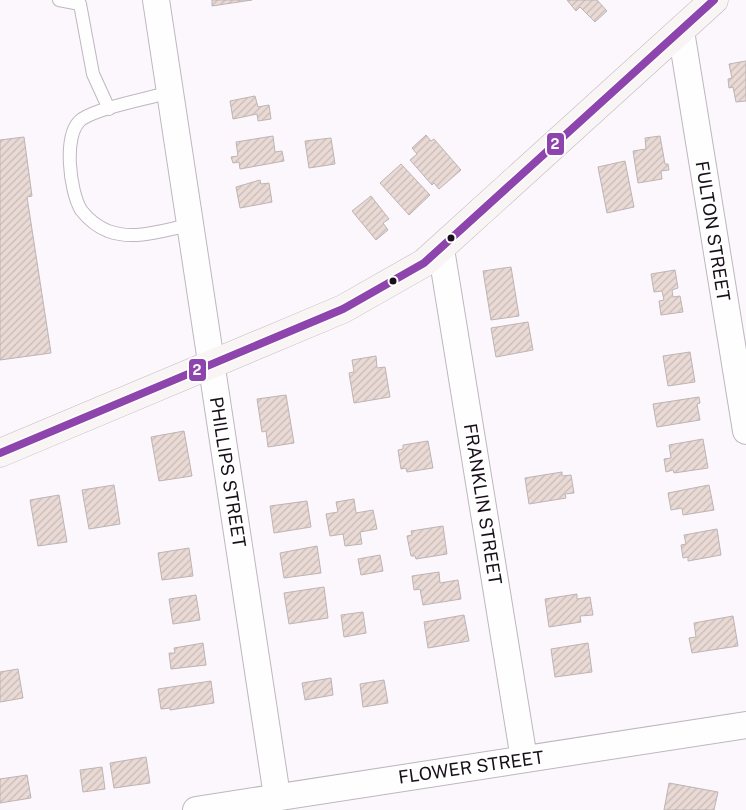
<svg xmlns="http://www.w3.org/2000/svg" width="746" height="810" viewBox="0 0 746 810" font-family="'Public Sans',sans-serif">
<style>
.building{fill:url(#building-hatch);stroke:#bdb4b4}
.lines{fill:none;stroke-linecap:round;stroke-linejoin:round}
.lane-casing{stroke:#beb7be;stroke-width:14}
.street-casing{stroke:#beb7be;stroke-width:28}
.secondary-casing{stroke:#beb7be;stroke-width:29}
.lane{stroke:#fffeff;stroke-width:12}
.street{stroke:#fffeff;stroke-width:26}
.secondary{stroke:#f8f5f4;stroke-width:28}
.bus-1-casing{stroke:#fff;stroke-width:11}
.bus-1{stroke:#8e44ad;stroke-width:8}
.bus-dot{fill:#181019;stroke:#fff;stroke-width:2}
.labels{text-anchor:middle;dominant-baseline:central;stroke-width:4;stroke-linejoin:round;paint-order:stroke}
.street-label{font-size:18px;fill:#181019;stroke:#fff}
.line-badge{stroke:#fff;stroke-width:2}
.badge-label{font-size:14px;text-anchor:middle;font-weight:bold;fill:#fff}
</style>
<defs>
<pattern id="building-hatch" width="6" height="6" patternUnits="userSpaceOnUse" patternTransform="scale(1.25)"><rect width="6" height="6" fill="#eadad5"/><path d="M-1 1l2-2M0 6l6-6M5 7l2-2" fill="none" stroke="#c8bab6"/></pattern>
</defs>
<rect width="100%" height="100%" fill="#fcf7fc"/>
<!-- building -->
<path class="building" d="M212,0H252L212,6Z
M567,0H597L607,11L595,22L580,7L576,11Z
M746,61V101L736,102L733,87L729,88L728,79L732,78L729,64Z
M255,96L258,107L269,105L271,119L258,121L257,114L233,119L230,101Z
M426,135L431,141L434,139L461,170L439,189L434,183L432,185L410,160L417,154L412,148Z
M273,136L275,152L282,151L284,161L240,169L239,162L233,163L231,157L238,156L236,142Z
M660,136L665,164H668L669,170L661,171L662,179L638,183L633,151L646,149L645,138Z
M24,137L32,196L27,197L51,353L0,360V140Z
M331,138L335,164L309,168L305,141Z
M625,161L634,207L607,213L598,167Z
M401,164L430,195L409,215L380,183Z
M260,180L261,184L269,183L272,202L240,208L236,187Z
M371,196L389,219L383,223L388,230L376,240L352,211Z
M511,267L519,316L491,320L483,271Z
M675,270L678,288L672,290L673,297L680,296L683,312L661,315L659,301L664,300L662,291L654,292L651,274Z
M528,322L533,350L496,357L491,328Z
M690,352L695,382L668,386L663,356Z
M376,356L377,368L385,367L390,397L354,403L349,373L354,372L352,360Z
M286,395L294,443L268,447L266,431L262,432L257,399Z
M699,397L700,403L697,404L700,420L657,427L653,404Z
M184,431L192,476L159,481L151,437Z
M703,439L708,468L674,473L673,470L666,472L664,459L671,458L669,445Z
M428,441L433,468L407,472L406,468L401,469L398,450L403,449V445Z
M562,472V476L571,475L574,493L565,494L566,498L529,504L525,478Z
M114,485L120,524L89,529L82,490Z
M709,485L714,510L683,515L682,508L671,510L668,493Z
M59,495L67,542L38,546L30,500Z
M354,499L356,513L373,510L377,529L360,532L362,544L345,546L343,534L330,536L326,514L338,512L336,502Z
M307,501L311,527L274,533L270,506Z
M443,526L447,554L416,559L415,556H411L407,536L412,535L411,531Z
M717,529L721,555L688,561V557L683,558L681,545L686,544L684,535Z
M317,546L321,573L284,578L280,553Z
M189,548L193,576L162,580L158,553Z
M380,555L383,571L361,575L358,559Z
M439,572L440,583L458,580L461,599L423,605L420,589L414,590L412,576Z
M324,587L328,618L289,624L284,593Z
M577,594V599L590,597L593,615L580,616L581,622L549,627L545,599Z
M196,595L200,620L173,624L169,599Z
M363,612L366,633L344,637L341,615Z
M464,615L469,641L428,648L424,622Z
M733,616L738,646L692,653L689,638L696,637L694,623Z
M203,643L206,665L171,669L169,653H175L174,648Z
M588,643L592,672L555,677L551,649Z
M18,669L23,698L0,702V672Z
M331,678L333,695L305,700L302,683Z
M384,680L388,703L363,707L360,684Z
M211,681L214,703L170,710V708L161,709L158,689Z
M146,757L150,783L114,788L110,763Z
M102,767L105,789L83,792L80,770Z
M27,775L31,798L0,803V779Z
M669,783L718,792L714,810H664Z"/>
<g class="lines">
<!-- lane casing -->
<g class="lane-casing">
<path id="lane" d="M59,0L80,4L93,74L109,109
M170,92C147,99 101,107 82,119C62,133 70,192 81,210C88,219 98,227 108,231C135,241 163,230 190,225"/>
</g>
<!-- street casing -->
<g class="street-casing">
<path id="street" d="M156,0L277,796
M681,31L746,431
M441,249L524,759
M196,810L746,725"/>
</g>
<!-- secondary casing -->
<g class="secondary-casing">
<path id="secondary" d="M0,453L343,309L424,263L714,0"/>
</g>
<!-- lane -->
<use href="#lane" class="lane"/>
<!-- street -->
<use href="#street" class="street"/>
<!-- secondary -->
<use href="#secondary" class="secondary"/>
<!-- bus-1 casing -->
<g class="bus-1-casing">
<path id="bus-1" d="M0,453L343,309L424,263L714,0"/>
</g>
<!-- bus-1 -->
<use href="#bus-1" class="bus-1"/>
</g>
<!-- markers -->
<g class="bus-dot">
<circle cx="451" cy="238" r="4.5"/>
<circle cx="393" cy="281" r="4.5"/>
</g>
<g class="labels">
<!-- street labels -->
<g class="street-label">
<text transform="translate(713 231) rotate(81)">FULTON STREET</text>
<text transform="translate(228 472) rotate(81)">PHILLIPS STREET</text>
<text transform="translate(483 504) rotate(81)">FRANKLIN STREET</text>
<text transform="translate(471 767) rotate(-8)">FLOWER STREET</text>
</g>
</g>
<g class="line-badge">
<rect x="546" y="132" width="19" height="24" rx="5" fill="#8e44ad"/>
<rect x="188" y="358" width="19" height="24" rx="5" fill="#8e44ad"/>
</g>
<g class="badge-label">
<text x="555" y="149">2</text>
<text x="197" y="375">2</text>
</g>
</svg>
